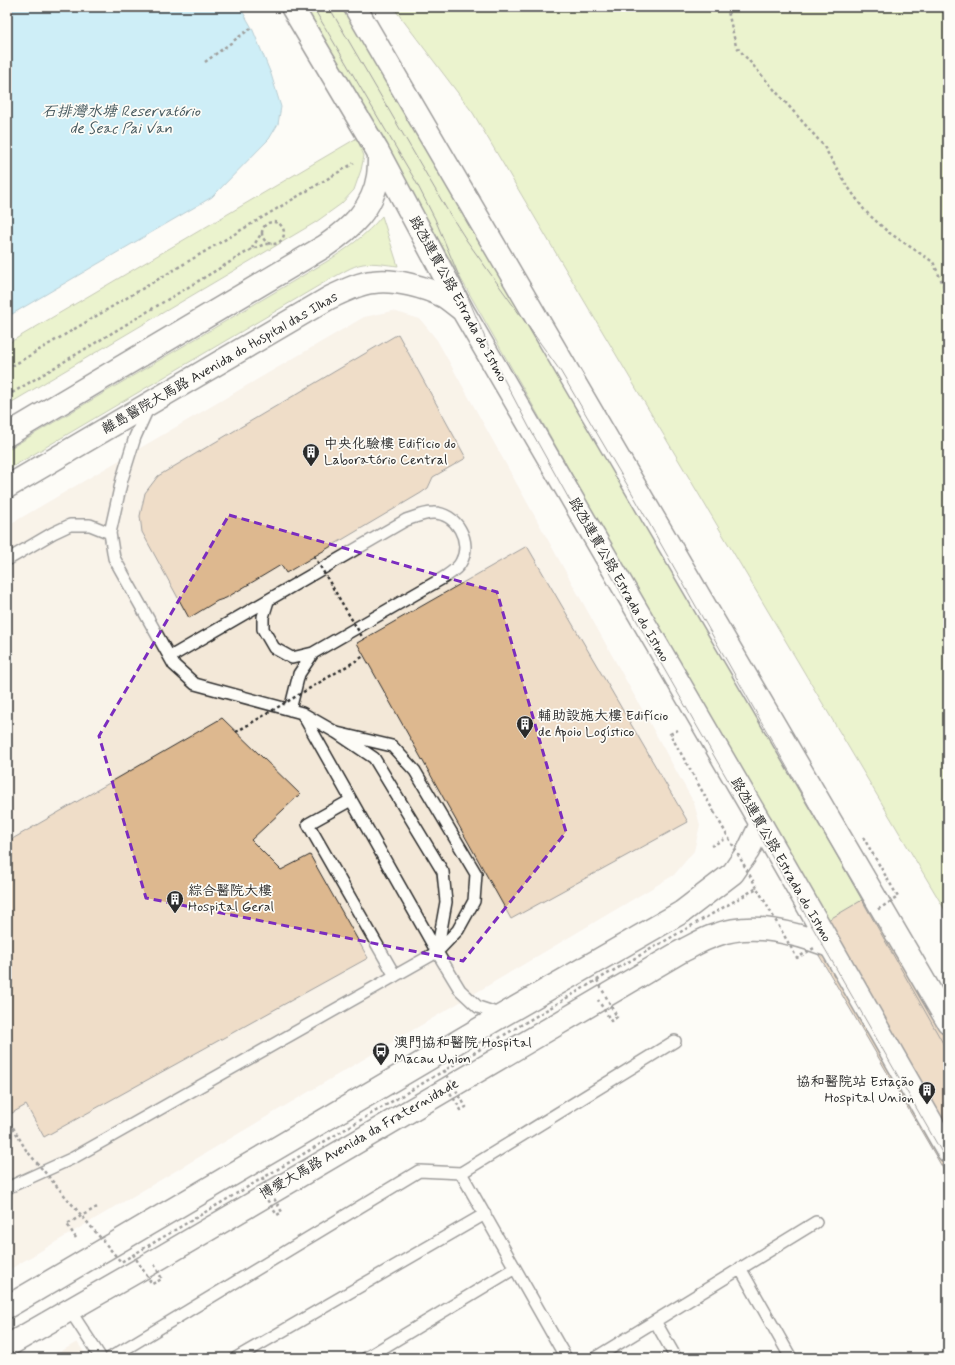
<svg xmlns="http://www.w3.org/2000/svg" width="955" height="1365" viewBox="0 0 955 1365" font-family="Mynerve,'LXGW WenKai TC',sans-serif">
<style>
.built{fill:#f3e8d8}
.green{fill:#d4e89c;stroke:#808a64}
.water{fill:#94ddf5;stroke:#6a96a4}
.building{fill:#ddb88f;stroke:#2b2b2b}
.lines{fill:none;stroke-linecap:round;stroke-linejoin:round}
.lane-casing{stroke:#2b2b2b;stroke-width:14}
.street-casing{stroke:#2b2b2b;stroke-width:25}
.primary-casing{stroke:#2b2b2b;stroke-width:25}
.path{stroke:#2b2b2b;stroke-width:2.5;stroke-dasharray:3 3;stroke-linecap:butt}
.lane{stroke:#fdfcf7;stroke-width:11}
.street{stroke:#fdfcf7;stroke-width:22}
.primary{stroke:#fdfcf7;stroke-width:22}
.tram{stroke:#2b2b2b;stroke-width:1}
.path-bridge{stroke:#2b2b2b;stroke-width:2.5;stroke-dasharray:3 3;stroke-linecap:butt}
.marked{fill:none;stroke:#7b2cbf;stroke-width:3;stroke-dasharray:8 5;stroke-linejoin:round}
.labels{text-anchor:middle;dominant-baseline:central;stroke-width:3.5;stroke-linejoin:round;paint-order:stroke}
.street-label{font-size:14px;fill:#2b2b2b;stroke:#fdfcf7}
.poi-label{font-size:14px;fill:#2b2b2b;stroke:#fdfcf7;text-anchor:start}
.water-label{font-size:15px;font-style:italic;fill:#45585e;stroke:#fdfcf7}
</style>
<rect width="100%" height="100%" fill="#fdfcf7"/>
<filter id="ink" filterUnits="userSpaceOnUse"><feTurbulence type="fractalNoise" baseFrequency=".025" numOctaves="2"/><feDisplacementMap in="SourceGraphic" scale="8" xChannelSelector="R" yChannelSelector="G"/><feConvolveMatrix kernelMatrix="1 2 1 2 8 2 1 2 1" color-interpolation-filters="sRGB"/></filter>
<g filter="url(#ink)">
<!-- built -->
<path class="built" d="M393,311L420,319L437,340L694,803L700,825L694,851L674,875L7,1271V526L364,317Z
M77,1342L88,1358H50Z"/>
<!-- green -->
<path class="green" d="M305,7H343L537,337L948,1043V1137L385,145Z
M393,7H948V915L473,113Z
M357,138L364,156L361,170L354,190L341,204L316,222L7,405V344Z
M382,216L398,266C387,265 374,262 363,264C351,266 341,274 330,279L7,470V450L326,262C347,249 366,235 382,216Z"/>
<!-- water -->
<path class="water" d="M7,7H240L252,28L271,74L281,107L278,124L269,139L212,197L7,317Z"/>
<!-- building -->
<path class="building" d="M398,334L466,458L433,477L428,488L421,493L286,573L281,565L226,598L217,601L189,618L142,532L140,516L145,493L158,476Z
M527,546L688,822L511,919L357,643Z
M222,718L300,794L251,840L281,870L310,855L368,958L44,1137L26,1105L7,1116V842Z
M869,896L948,1032V1177L806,933Z"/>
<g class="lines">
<!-- lane casing -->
<g class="lane-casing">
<path id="lane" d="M149,406L135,437L122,479L110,533L114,558L174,665L195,684L302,713L437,952L460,990L478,1007L502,1015
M7,560L53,533L70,525H90L110,533
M268,601L263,617V629L274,648L292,658L313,653
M170,657L406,520C415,517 424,513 433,513C456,512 473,542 461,562C458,569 449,574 443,578L313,653L299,674L290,710
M302,713L337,733L374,758L443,872L446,902L437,952
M351,800L308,824L395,976
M461,1173L566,1358
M7,1188L73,1158L437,952L458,930L474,901L476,874L415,771L392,746L337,733
M740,1268L791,1358
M69,1309L101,1358
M655,1321L676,1358
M110,1358L419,1171L461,1173L675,1041
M236,1358L485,1214
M366,1358L515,1268
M595,1358L816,1222"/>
</g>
<!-- street casing -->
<g class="street-casing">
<path id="street" d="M7,1307L503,1015L682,912L733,873L748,851L761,824
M7,1346L153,1262L680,952C692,946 703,939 716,935C753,921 795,933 830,946"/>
</g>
<!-- primary casing -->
<g class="primary-casing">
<path id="primary" d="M292,7L377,150L463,311L761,824L948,1151
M355,7L948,1022
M7,435L325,246C351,228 373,209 378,176C379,169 379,162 379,155
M7,487L329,298C342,292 359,283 373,282C395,279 425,287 445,297C451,301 457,306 462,310"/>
</g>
<!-- path -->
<path class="path" d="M727,7L736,46L823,145L846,184L865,211L888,232L933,262L948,295
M205,62L251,28
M262 233a11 11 0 1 1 22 0a11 11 0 1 1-22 0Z
M252,248L261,234
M7,369L354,163
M7,396L250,250L265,244H272
M678,730L670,734L714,812
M711,846L725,839
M76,1238L67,1224L99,1206"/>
<!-- lane -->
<use href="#lane" class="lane"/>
<!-- street -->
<use href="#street" class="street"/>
<!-- primary -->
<use href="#primary" class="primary"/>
<!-- tram -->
<path class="tram" d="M313,7L415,180L435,219L496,364L529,427L648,641L948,1163
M329,7L446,208L467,241L561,372L632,493L948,1052"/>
<!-- path-bridge -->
<path class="path-bridge" d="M314,556L364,640
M236,732L364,656
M714,812L757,888
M863,837L898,897L877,910
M597,980L617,1017L611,1021L598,1000
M444,1070L466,1107L461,1110L447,1088
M7,1117L26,1150L121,1262L597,980L757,888L797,958L814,948
M262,1178L282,1212L277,1215L264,1195
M133,1254L152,1284L162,1279L153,1262"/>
</g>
</g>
<!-- marked area -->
<path d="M0 0H955V1365H0ZM229,515L497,592L566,832L463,961L146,898L99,736Z" fill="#fdfcf7" fill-opacity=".55" fill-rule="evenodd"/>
<path class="marked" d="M229,515L497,592L566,832L463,961L146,898L99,736Z"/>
<!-- icons -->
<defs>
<g id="building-pin" transform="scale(0.9)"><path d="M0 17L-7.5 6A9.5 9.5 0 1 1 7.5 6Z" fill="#2b2b2b" stroke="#fdfcf7"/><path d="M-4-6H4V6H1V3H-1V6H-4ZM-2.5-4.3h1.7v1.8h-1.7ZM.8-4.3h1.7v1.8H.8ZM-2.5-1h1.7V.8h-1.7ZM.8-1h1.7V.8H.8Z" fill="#fff"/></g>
<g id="bus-pin" transform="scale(0.9)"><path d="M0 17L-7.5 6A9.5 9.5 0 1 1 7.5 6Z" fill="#2b2b2b" stroke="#fdfcf7"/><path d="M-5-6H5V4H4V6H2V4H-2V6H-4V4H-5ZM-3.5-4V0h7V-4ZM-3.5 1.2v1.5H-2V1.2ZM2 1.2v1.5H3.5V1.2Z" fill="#fff"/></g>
</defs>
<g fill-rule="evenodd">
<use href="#building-pin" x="311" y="452"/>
<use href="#building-pin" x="525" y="724"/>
<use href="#building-pin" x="175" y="899"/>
<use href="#bus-pin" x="381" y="1051"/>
<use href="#building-pin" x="927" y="1090"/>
</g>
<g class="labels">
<!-- street labels -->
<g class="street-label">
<text transform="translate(458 299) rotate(61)">路氹連貫公路 Estrada do Istmo</text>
<text transform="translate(220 363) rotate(-30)">離島醫院大馬路 Avenida do Hospital das Ilhas</text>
<text transform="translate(619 580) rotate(60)">路氹連貫公路 Estrada do Istmo</text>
<text transform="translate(781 860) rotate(60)">路氹連貫公路 Estrada do Istmo</text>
<text transform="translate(359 1139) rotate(-30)">博愛大馬路 Avenida da Fraternidade</text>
</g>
<!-- poi labels -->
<g class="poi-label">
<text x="324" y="444">中央化驗樓 Edifício do<tspan x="324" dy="16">Laboratório Central</tspan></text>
<text x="538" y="716">輔助設施大樓 Edifício<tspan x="538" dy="16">de Apoio Logístico</tspan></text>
<text x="188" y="891">綜合醫院大樓<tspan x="188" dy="16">Hospital Geral</tspan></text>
<text x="394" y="1043">澳門協和醫院 Hospital<tspan x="394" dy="16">Macau Union</tspan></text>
<text x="914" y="1082" text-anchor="end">協和醫院站 Estação<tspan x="914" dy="16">Hospital Union</tspan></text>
</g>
<!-- water labels -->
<g class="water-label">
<text x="121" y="112">石排灣水塘 Reservatório<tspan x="121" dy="17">de Seac Pai Van</tspan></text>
</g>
</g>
<!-- margin -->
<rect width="955" height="1365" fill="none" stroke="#fdfcf7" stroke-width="24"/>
<rect x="12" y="12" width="931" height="1341" fill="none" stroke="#2b2b2b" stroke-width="1.5" filter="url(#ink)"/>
</svg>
